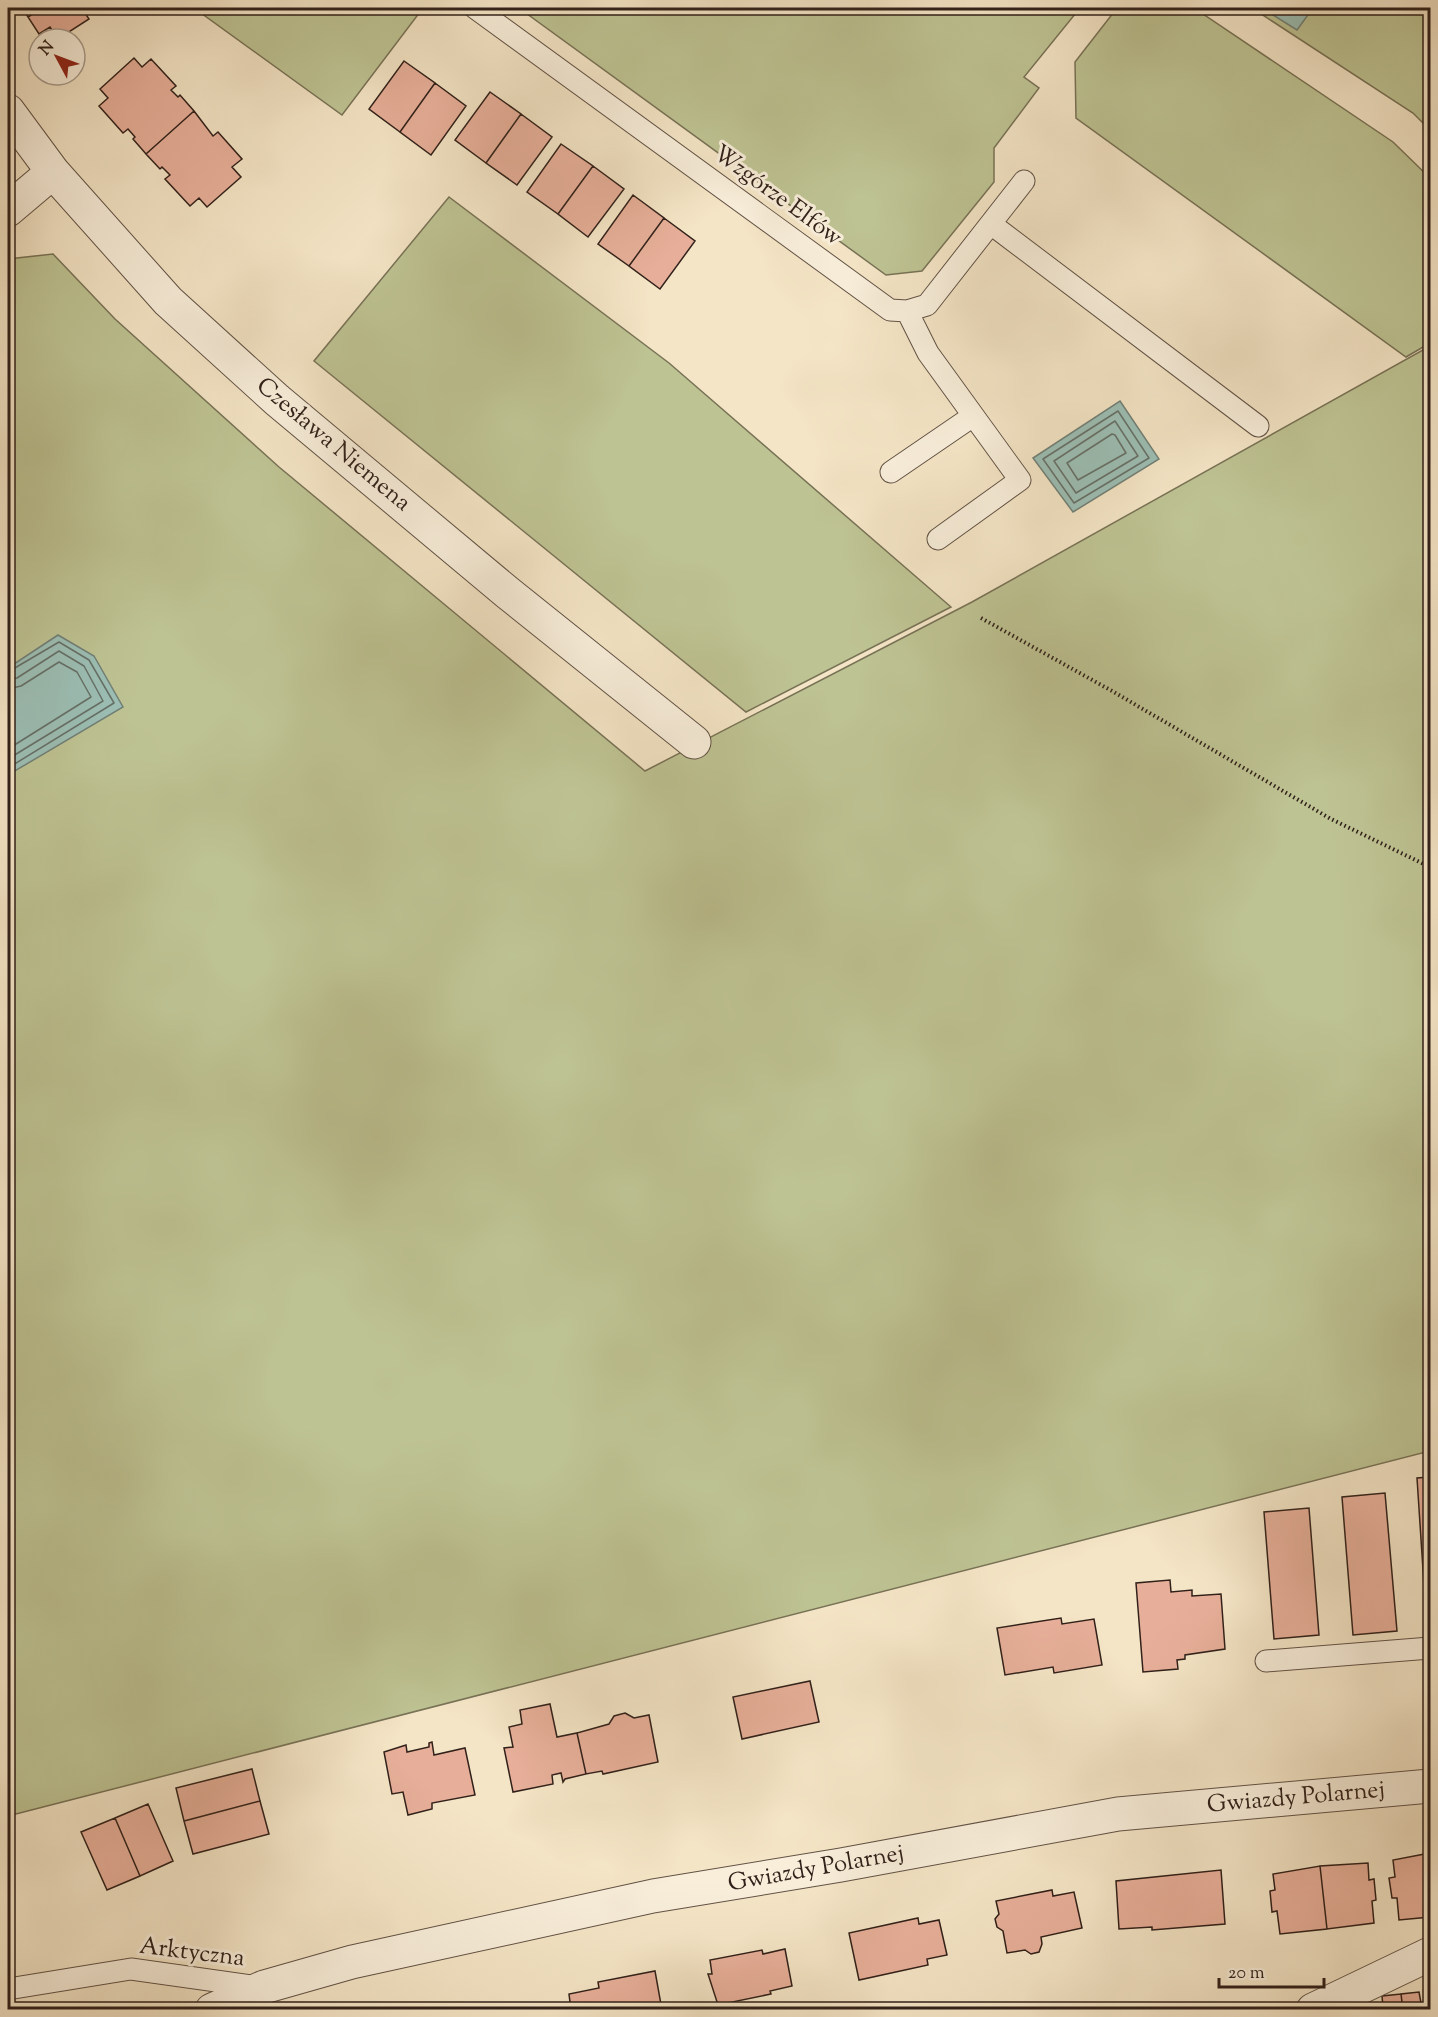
<svg xmlns="http://www.w3.org/2000/svg" width="1438" height="2017" viewBox="0 0 1438 2017" font-family="'Sorts Mill Goudy',serif">
<style>
.green{fill:#bec393;stroke:#787256;stroke-width:1.5}
.water{fill:#9cbfb5;stroke:#718077;stroke-width:1.5}
.lines{fill:none;stroke-linecap:round;stroke-linejoin:round}
.shore{stroke:#667068;stroke-width:1.5}
.building{fill:#e7af99;stroke:#31211a;stroke-width:1.5}
.lane-casing{stroke:#625245;stroke-width:23}
.street-casing{stroke:#625245;stroke-width:35}
.path{stroke:#31211a;stroke-width:4;stroke-dasharray:1.5 3;stroke-linecap:butt}
.lane{stroke:#f8eeda;stroke-width:21}
.street{stroke:#f8eeda;stroke-width:33}
.labels{text-anchor:middle;dominant-baseline:central;stroke-width:6;stroke-linejoin:round;paint-order:stroke}
.street-label{font-size:24px;fill:#31211a;stroke:#f8eeda}
</style>
<rect width="100%" height="100%" fill="#f4e5c6"/>
<filter id="stains"><feTurbulence type="fractalNoise" baseFrequency=".00333" numOctaves="4"/><feColorMatrix values="0 0 0 0 .2 0 0 0 0 .09 0 0 0 0 .02 0 0 0 .5 -.17"/></filter>
<radialGradient id="worn" r=".72"><stop offset=".6" stop-color="#630" stop-opacity="0"/><stop offset="1" stop-color="#630" stop-opacity=".3"/></radialGradient>
<!-- green -->
<path class="green" d="M194,8H423L342,115Z
M519,8H1080L1024,77L1039,88L994,148V182L922,271L886,275Z
M1117,8H1194L1393,142L1430,178V343L1406,357L1076,118L1075,62Z
M1252,8H1430V130L1413,113Z
M449,197L669,363L951,607L746,712L314,361Z
M53,254L115,319L279,467L645,771L972,602L1430,346V1451L8,1816V259Z"/>
<!-- water -->
<path class="water" d="M1262,8H1313L1297,30Z
M1120,401L1159,459L1073,512L1033,458Z
M58,635L94,656L123,707L8,775V668Z"/>
<g class="lines">
<!-- shore -->
<path class="shore" d="M1118,411L1149,458L1074,503L1043,459Z
M1115,421L1138,456L1076,493L1054,461Z
M1112,434L1115,435L1126,453L1078,480L1067,463Z
M8,672L59,642L89,660L114,703L8,768
M8,680L17,678L59,651L84,666L103,701L8,759
M8,689L21,686L59,662L77,672L91,697L8,749"/>
</g>
<!-- building -->
<path class="building" d="M22,8H42L28,17Z
M42,8H93L85,13L89,19L58,39L50,27L39,34L28,17Z
M134,58L142,67L151,59L176,86L171,90L178,97L180,95L194,111L146,154L133,139L135,137L128,129L123,133L99,106L108,98L100,89Z
M404,61L435,83L400,132L369,109Z
M435,83L466,106L431,155L400,132Z
M490,92L521,114L486,163L455,140Z
M194,111L213,136L218,132L242,159L232,167L241,177L207,207L199,198L190,206L165,179L170,175L162,167L160,169L146,154Z
M521,114L552,137L517,185L486,163Z
M561,144L593,166L558,214L527,192Z
M593,166L624,189L588,237L558,214Z
M633,195L664,218L629,266L598,244Z
M664,218L695,241L660,289L629,266Z
M1430,1477V1631H1427L1417,1478Z
M1385,1493L1397,1631L1353,1635L1342,1497Z
M1309,1508L1319,1635L1274,1639L1264,1512Z
M1170,1580L1171,1592L1192,1590V1596L1221,1594L1225,1649L1185,1655V1659L1177,1660L1178,1669L1143,1672L1136,1583Z
M1061,1618L1062,1624L1094,1619L1102,1665L1054,1673L1053,1667L1005,1675L997,1628Z
M810,1681L819,1722L742,1739L733,1697Z
M550,1704L557,1737L577,1733L586,1774L565,1779L563,1782L561,1773L552,1775L553,1784L513,1792L504,1748L513,1747L509,1727L522,1724L520,1710Z
M625,1713L634,1718L649,1715L658,1762L603,1774L602,1771L586,1774L577,1733L609,1724L614,1716Z
M432,1742L434,1755L465,1748L475,1795L432,1803V1809L408,1815L403,1792L392,1794L384,1752L406,1745L407,1752L429,1747V1743Z
M252,1769L260,1801L184,1821L176,1788Z
M260,1801L269,1834L193,1854L184,1821Z
M148,1804L173,1861L140,1876L115,1818Z
M115,1818L140,1876L107,1890L81,1832Z
M1430,1853V1917L1399,1920L1397,1898H1392L1389,1878L1395,1877L1393,1860Z
M1368,1863L1369,1880L1374,1879L1376,1900L1372,1901L1374,1923L1327,1929L1320,1866Z
M1320,1866L1327,1929L1280,1934L1277,1911L1272,1912L1270,1891L1275,1890L1273,1874Z
M1221,1870L1225,1924L1152,1930V1927L1119,1929L1116,1881Z
M1052,1890L1053,1896L1074,1892L1082,1928L1041,1937L1042,1944L1039,1952L1031,1954L1025,1950L1007,1953L1003,1931L997,1927L995,1919L999,1914L996,1901Z
M918,1918L919,1924L939,1920L947,1955L927,1959L928,1965L859,1980L849,1933Z
M785,1949L792,1986L770,1991L771,1994L718,2005L708,1974H712L710,1960L762,1950L763,1954Z
M655,1971L662,2010H571L569,1994L599,1988L598,1982Z
M1419,1992L1421,2003L1430,2002V2010H1403L1401,1994Z
M1401,1994L1403,2010H1369L1383,2007L1382,1996Z"/>
<g class="lines">
<!-- lane casing -->
<g class="lane-casing">
<path id="lane" d="M475,8L890,310L907,311L927,305L1024,181
M991,224L1258,426
M907,311L928,353L1020,480L938,539
M891,472L973,416
M1266,1661L1430,1648
M8,1989L131,1969L259,1987"/>
</g>
<!-- street casing -->
<g class="street-casing">
<path id="street" d="M8,111L53,172L168,301L277,400L508,593L694,742
M8,210L53,172
M212,2010L264,1987L352,1962L653,1896L841,1865L1118,1814L1430,1786
M1313,2010L1430,1954"/>
</g>
<!-- path -->
<path class="path" d="M981,618L1112,691L1331,819L1430,867"/>
<!-- lane -->
<use href="#lane" class="lane"/>
<!-- street -->
<use href="#street" class="street"/>
</g>
<g class="labels">
<!-- street labels -->
<g class="street-label">
<text transform="translate(777 196) rotate(36)">Wzgórze Elfów</text>
<text transform="translate(333 445) rotate(40)">Czesława Niemena</text>
<text transform="translate(1296 1798) rotate(-5)">Gwiazdy Polarnej</text>
<text transform="translate(816 1869) rotate(-10)">Gwiazdy Polarnej</text>
<text transform="translate(192 1953) rotate(7)">Arktyczna</text>
</g>
</g>
<!-- margin -->
<rect width="1438" height="2017" fill="none" stroke="#f4e5c6" stroke-width="30"/>
<rect x="9" y="9" width="1420" height="1999" fill="none" stroke="#31211a" stroke-width="3"/>
<rect x="15" y="15" width="1408" height="1987" fill="none" stroke="#31211a" stroke-width="1.5"/>
<!-- north arrow -->
<g transform="translate(57 57) rotate(311)"><circle r="28" fill="#f8eeda" stroke="#a89c8d" stroke-width="1.5"/>
<path d="M0-4.5L10 22L0 15L-10 22Z" fill="#8f2418"/>
<text y="-9" font-size="16" font-weight="bold" text-anchor="middle" fill="#31211a">N</text>
</g>
<!-- scale -->
<path d="M1219 1978v9h105v-9" fill="none" stroke="#31211a" stroke-width="3"/>
<text x="1228" y="1978" font-size="18" fill="#31211a" stroke="#f8eeda" stroke-width="4.5" paint-order="stroke">20 m</text>
<rect width="100%" height="100%" filter="url(#stains)"/>
<rect width="100%" height="100%" fill="url(#worn)"/>
</svg>
